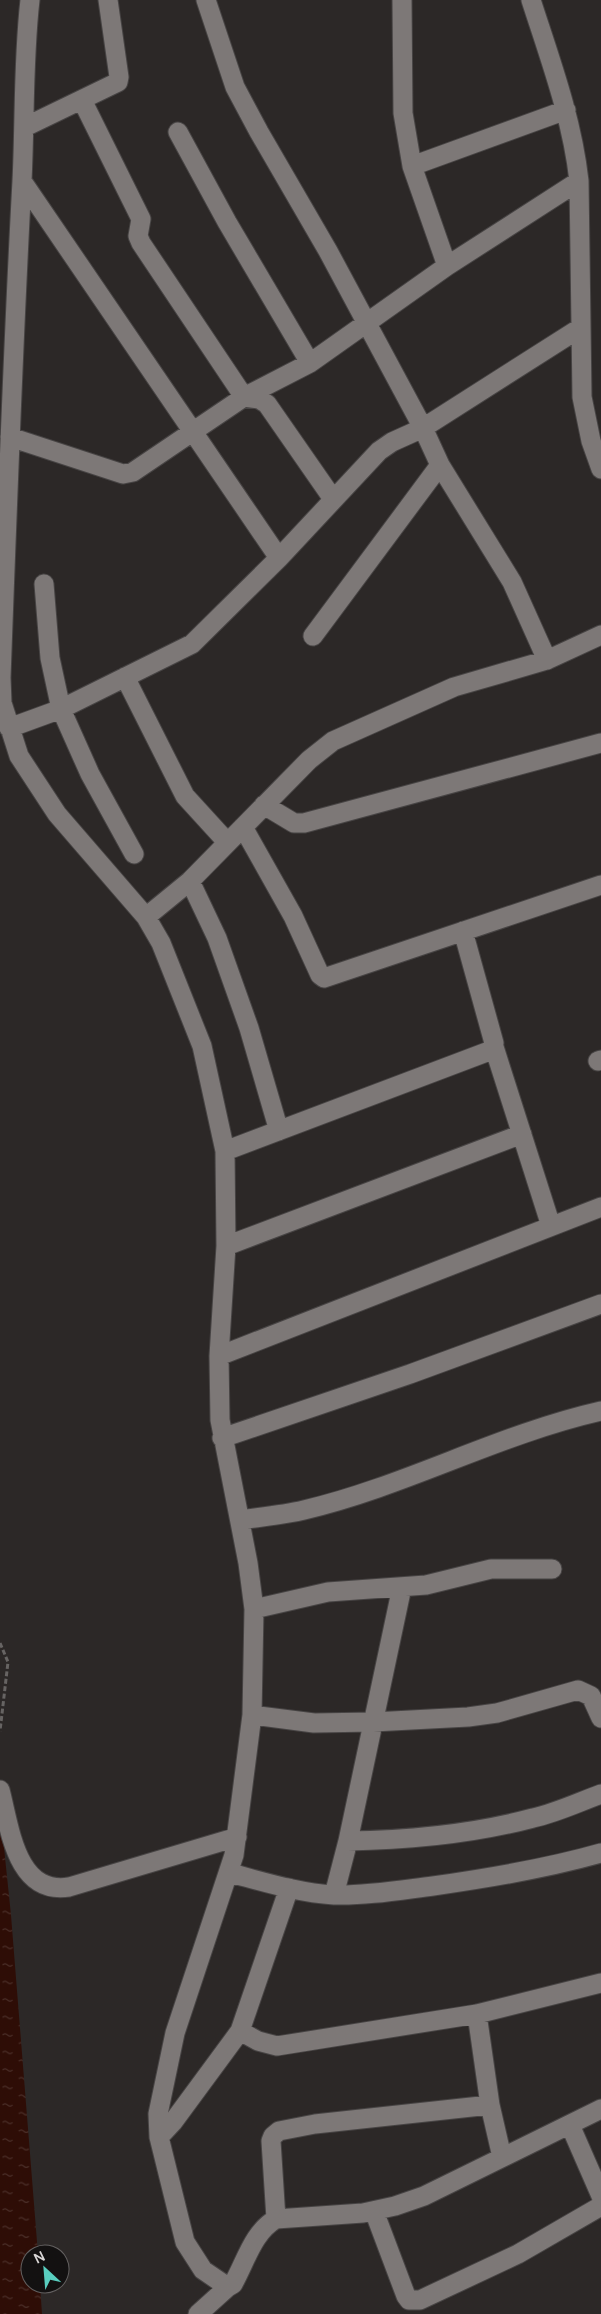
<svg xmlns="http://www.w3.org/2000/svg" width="601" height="2314" viewBox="0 0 601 2314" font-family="Manrope,sans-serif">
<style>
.water{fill:url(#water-ripples)}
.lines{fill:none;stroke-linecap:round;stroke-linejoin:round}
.minor-casing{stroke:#474444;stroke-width:21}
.path{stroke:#676463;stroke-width:3;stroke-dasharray:5 2.5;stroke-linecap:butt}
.minor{stroke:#7d7877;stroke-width:19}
</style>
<defs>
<pattern id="water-ripples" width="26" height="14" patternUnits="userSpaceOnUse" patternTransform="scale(1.25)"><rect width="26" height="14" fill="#2e0d06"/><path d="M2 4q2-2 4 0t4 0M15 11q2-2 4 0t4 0" fill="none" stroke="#4c302a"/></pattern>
</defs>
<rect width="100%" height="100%" fill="#2c2827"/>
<!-- water -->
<path class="water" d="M0,1809L11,1915L38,2254H30V2284H40L42,2314H0Z"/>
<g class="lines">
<!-- minor casing -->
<g class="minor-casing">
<path id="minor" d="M30,0C23,60 25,121 22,181C13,346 7,512 1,678L2,703L19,756L57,814L146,917L161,943L202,1046L225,1151L226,1246L219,1356L220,1420L248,1563L254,1609L252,1715L234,1855L175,2033L158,2114L159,2137L185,2242L203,2270L228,2287L233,2284C246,2261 253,2232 276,2219L363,2213L395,2206L424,2196L601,2109
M206,0L235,87L259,132L328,251L423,428L440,465L512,582L547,660
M402,0L403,113L412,166L447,266
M531,0C550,59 572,118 579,181L582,397L591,441L601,469
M82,100L141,219L138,236L141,243L244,397L259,399L267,404L333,499
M25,127L118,82L119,77L108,0
M178,132L227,222L310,363
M412,166L566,110
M22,181L279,558
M10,437L123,474L133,472L244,397L310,363L447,266L579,181
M44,584L50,658L61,709L90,774L134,854
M313,636L440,465
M125,677L185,796L227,842
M9,728L61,709L192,644L279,558L379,451L392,442L423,428L580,328
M264,805L294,823H304L601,743
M243,827L293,916L320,975L324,978L601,885
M190,881L217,938L249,1028L279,1131
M146,917L190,881L309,760L333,741L454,687L547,660L601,635
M494,1047L551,1226
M598,1061L601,1060
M225,1151L492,1050L494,1043L463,931
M226,1246L522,1134
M219,1356L601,1207
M222,1438L410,1374L601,1304
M240,1520C261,1517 283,1515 304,1510C406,1486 499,1434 601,1411
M254,1609L328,1592L426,1585L491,1569H552
M252,1715L314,1723L373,1722L468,1717L497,1713L578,1690L591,1696L601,1718
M0,1790C10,1828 16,1895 69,1887L237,1837
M348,1841C410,1840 473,1834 533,1818C556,1813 579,1802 601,1794
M230,1873C264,1882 299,1893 334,1895C366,1896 401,1890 433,1886C490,1878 545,1869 601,1853
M334,1895L348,1841L402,1587
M477,2014L490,2105L502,2157
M240,2031L258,2041L277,2046L477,2014L601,1983
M570,2125L601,2196
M159,2137L173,2122L240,2031L289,1888
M374,2211L406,2296L409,2300H420L518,2254L601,2206
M276,2219L271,2141L273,2136L279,2131L315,2124L490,2105
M198,2314L228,2287"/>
</g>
<!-- path -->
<path class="path" d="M0,1643L8,1662L0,1731"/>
<!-- minor -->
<use href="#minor" class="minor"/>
</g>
<!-- north arrow -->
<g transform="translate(45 2269) rotate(334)"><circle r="24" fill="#131111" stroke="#636060"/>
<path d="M0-4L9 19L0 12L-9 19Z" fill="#59cebf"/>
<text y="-8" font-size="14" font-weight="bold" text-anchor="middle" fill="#dad7d7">N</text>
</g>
</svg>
